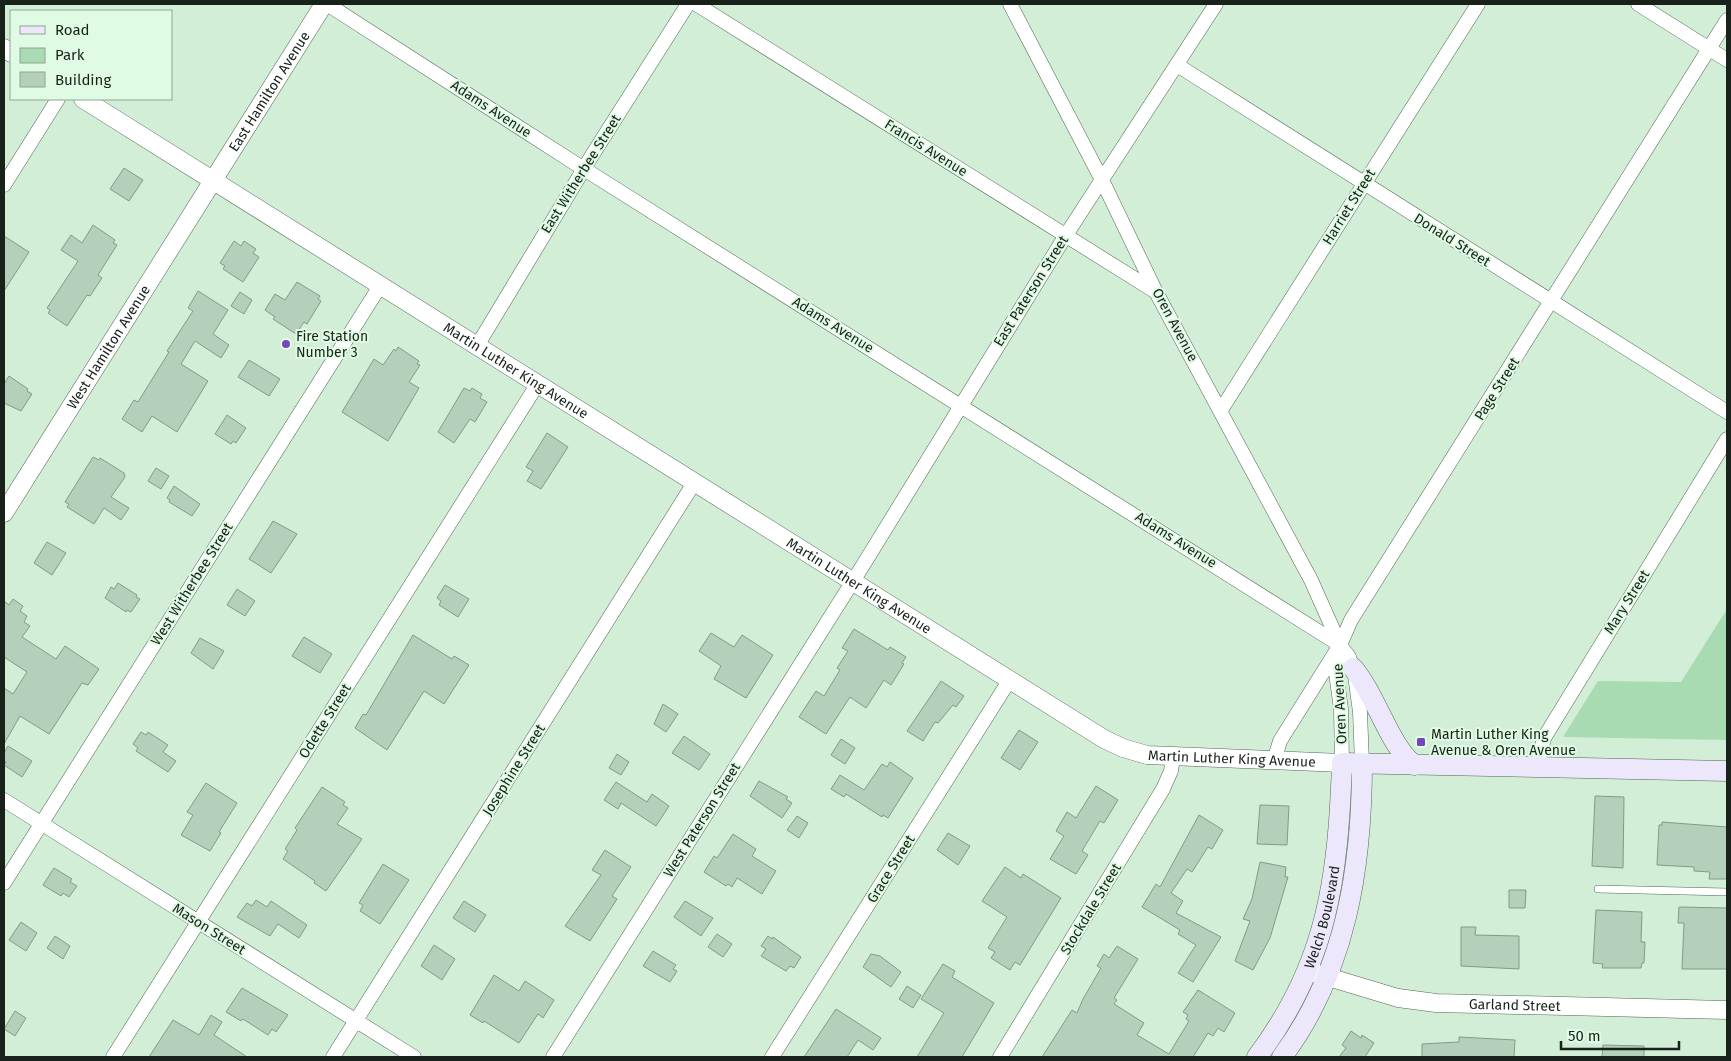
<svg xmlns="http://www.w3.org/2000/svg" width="1731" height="1061" viewBox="0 0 1731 1061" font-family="'Fira Sans',sans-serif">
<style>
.green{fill:#a8dbb1}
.building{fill:#b5d0ba;stroke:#829b86}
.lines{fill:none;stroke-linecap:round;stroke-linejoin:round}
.service-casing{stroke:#506854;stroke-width:8}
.minor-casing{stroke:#506854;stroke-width:15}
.tertiary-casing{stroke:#506854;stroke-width:19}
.secondary-casing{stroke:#506854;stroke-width:21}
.service{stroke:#fff;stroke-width:7}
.minor{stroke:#fff;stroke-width:14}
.tertiary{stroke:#fff;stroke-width:18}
.secondary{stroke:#ede7fb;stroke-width:20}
.poi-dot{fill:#7745bd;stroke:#e0fbe4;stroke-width:2}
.labels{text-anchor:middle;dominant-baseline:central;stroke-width:4;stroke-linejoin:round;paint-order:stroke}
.street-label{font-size:14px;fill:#18221a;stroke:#e0fbe4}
.poi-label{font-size:14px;fill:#18221a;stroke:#e0fbe4;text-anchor:start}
</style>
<rect width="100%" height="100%" fill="#d2eed7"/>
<!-- green -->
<path class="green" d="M1727,609V740L1563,737L1598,681L1681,682Z"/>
<!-- building -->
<path class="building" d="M124,168L143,180L129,201L110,189Z
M93,225L115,240L113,243L117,245L98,275L102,278L90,296L87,295L67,326L48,313L50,310L47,308L78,261L61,250L71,235L82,243Z
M4,236L29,252L4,291Z
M234,241L241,246L244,241L256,249L253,253L259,257L243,282L223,269L225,266L220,263Z
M297,282L320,296L318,299L321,301L307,324L304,322L296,334L273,319L275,317L265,310L275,294L285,300Z
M198,291L228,310L213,334L229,345L221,358L195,341L181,364L208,381L177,432L152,416L142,432L122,419L134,400L138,402L169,352L167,351L193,311L188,308Z
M240,292L252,300L244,314L231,306Z
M398,347L419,361L417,364L420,365L409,382L419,388L388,441L342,412L374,359L383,365L394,349L396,351Z
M249,360L280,379L269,396L238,377Z
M9,376L28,389L27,391L32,394L21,411L4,403V384Z
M464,388L470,391L472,388L482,394L480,398L487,402L475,422L470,419L454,443L438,432Z
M227,415L246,428L236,443L233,441L231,444L215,434Z
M547,433L568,447L541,489L527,481L533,471L526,467Z
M93,457L99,460L100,458L124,473L125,477L111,497L129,508L121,520L104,508L94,524L67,507L69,504L65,502Z
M156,468L169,476L161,489L148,481Z
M174,486L200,504L192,516L169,502L170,500L167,498Z
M273,521L297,534L271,573L249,559Z
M47,542L66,553L52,575L34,563Z
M118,583L137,595L136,597L140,599L131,612L127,610L126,612L105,598L111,587L114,589Z
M445,585L469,599L458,617L439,605L441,601L437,598Z
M237,589L255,601L245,616L227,605Z
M13,599L23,606L20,611L27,616L24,622L30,626L22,637L56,659L65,646L99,669L88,685L82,683L49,734L20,716L4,744V688L13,694L27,672L4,657V601L9,605Z
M854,629L888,650L890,647L906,657L902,663L904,664L891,685L884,680L866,708L850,697L826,734L799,717L816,691L824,696L840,670L837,668L848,651L842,648Z
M711,633L734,647L742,635L773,655L746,698L714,679L721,666L699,651Z
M413,635L452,659L454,656L469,665L444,704L424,691L387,750L355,728L363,714L366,715Z
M304,637L332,654L320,673L292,656Z
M200,638L224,651L213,669L191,653Z
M941,681L964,696L956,707L953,705L938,723L935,722L923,741L907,731Z
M663,704L678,714L666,732L654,724Z
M1019,730L1038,742L1020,770L1001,758Z
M141,732L146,735L148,732L168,745L163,752L176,761L168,772L136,751L138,748L133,744Z
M684,736L710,754L699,770L672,753Z
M841,739L855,748L845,764L831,755Z
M8,746L32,761L22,777L4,765L6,762L4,761V753Z
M617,754L629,762L621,775L609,768Z
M890,762L913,778L888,818L883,815L882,817L846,794L844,797L831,789L840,775L864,790L882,764L887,767Z
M759,781L788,797L786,799L792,803L782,818L750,796Z
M616,782L647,802L652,794L669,806L656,826L621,803L618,809L604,800Z
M206,783L237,803L219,832L221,833L210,851L181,835L193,815L187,812Z
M1096,786L1118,800L1104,823L1100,821L1082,851L1088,855L1076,874L1050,859L1064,836L1056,831L1067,812L1076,818Z
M322,787L345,802L343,805L348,808L337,824L362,839L326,891L314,883L315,881L283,859L288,851L285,849L297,830L295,828Z
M1595,796L1624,797L1623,868L1592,866Z
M1260,805L1289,806L1287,845L1257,844Z
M1199,815L1223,830L1212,849L1208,847L1192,872L1187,869L1171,893L1183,901L1176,913L1221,937L1193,982L1178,973L1196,945L1178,934L1180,930L1142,907L1156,884L1160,887Z
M797,816L808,823L799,838L787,830Z
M1662,822L1727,827V879H1709L1710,872L1694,871V867L1657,865L1659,825H1662Z
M948,833L970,846L958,865L937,850Z
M733,834L756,849L752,856L776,871L762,894L737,878L732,887L728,884L726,886L704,872L714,856L717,858Z
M605,850L631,867L612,896L617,899L590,941L565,926L601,875L592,870Z
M1260,862L1286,867L1285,877H1288L1270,938L1253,970L1235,961L1250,921L1243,919L1252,899Z
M383,864L409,880L380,924L360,911L363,905L359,903Z
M1005,867L1021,878L1023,874L1061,898L1020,965L1015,962L1010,970L991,958L995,952L988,948L1007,917L982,901Z
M54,868L72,879L70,882L77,886L69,897L63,893L61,896L43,885Z
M1509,890H1526L1525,908H1509Z
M256,900L267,907L271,901L307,925L299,938L278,924L270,936L237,917L247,903L252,906Z
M464,901L486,915L475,932L453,918Z
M685,901L713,918L701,936L674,917Z
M1679,907L1727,908V969H1682L1684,923H1678Z
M1596,910L1642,912L1641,942H1645L1644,963H1642L1641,968H1602L1603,964L1593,963Z
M21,922L37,933L26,951L9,940Z
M1461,927H1476L1475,935L1519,936V969L1461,966Z
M717,934L732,944L723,957L708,947Z
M55,936L70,946L63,959L47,948Z
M768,936L772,939L773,937L801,957L794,968L790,966L786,971L761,956L766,949L761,946Z
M434,945L455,959L442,980L421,966Z
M1117,946L1138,959L1114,998L1117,1000L1114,1004L1144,1023L1137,1035L1169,1054L1189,1021L1186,1019L1188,1015L1183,1012L1198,990L1235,1013L1224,1032L1218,1028L1213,1036L1208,1033L1193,1057H1042L1072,1010L1077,1013L1083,999L1101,968L1097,966L1104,954L1109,958Z
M653,951L676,965L673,969L677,971L670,982L643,966Z
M871,954L880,956L901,972L891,987L863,967Z
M943,964L955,971L952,977L994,1003L962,1057H917L944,1013L921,999Z
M494,975L519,991L525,981L554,1000L543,1018L538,1014L519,1043L484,1021L483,1023L470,1015Z
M907,986L921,995L913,1008L899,999Z
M242,988L288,1015L276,1032L272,1029L268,1035L243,1019L241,1021L226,1012Z
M836,1009L881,1038L873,1050L858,1040L847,1057H804Z
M15,1011L26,1018L15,1036L4,1029Z
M211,1015L222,1022L214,1035L247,1057H149L173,1020L199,1035Z
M1351,1031L1361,1038L1362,1035L1374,1043L1365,1057H1339L1346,1048L1342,1045Z
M1459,1037L1515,1040L1514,1057H1422V1044L1459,1042Z
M1603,1045L1644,1046V1057H1602Z"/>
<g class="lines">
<!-- service casing -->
<g class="service-casing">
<path id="service" d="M1598,889L1727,892"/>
</g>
<!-- minor casing -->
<g class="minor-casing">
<path id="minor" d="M327,4L573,162L1340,645
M696,4L1156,292
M1010,4L1102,180L1156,292L1311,580L1340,645L1349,657L1355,675L1360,712L1362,763
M1638,4L1727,60
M1177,65L1727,412
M4,185L58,99
M477,346L591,157L688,4
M1221,410L1478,4
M1338,653L1336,673L1341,709L1342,763
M1274,761L1280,741L1340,645L1351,620L1727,20
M1537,767L1544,738L1727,439
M4,800L414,1057
M4,883L380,286
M113,1057L537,385
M333,1057L694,483
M553,1057L865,562L1066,235L1216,4
M772,1057L1009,681
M1000,1057L1163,789L1171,771L1173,757"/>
</g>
<!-- tertiary casing -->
<g class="tertiary-casing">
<g id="tertiary">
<path d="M4,48L11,53"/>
<path id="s1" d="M83,99L1104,739L1123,748L1147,755L1342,763"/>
<path id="s2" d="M4,513L324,4"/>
<path id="s3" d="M1308,971L1398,998L1436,1003L1727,1010"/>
</g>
</g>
<!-- secondary casing -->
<g class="secondary-casing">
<g id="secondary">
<path d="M1353,668C1376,695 1390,747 1414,765"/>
<path id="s4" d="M1257,1057C1328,963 1338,877 1342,763L1727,771"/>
<path d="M1282,1057C1346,971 1362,868 1362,763"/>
</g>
</g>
<!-- service -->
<use href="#service" class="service"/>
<!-- minor -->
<use href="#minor" class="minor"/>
<!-- tertiary -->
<use href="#tertiary" class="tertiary"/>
<!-- secondary -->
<use href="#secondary" class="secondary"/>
</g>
<!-- markers -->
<g class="poi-dot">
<circle cx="286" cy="344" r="5"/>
<rect x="1416" y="737" width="10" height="10" rx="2.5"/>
</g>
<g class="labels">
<!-- street labels -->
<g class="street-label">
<text stroke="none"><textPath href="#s2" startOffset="498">East Hamilton Avenue</textPath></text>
<text transform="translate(491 109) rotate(33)">Adams Avenue</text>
<text transform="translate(926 148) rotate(32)">Francis Avenue</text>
<text transform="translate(581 174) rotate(-58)">East Witherbee Street</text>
<text transform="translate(1349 207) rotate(-58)">Harriet Street</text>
<text transform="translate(1452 240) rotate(32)">Donald Street</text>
<text transform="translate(1031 291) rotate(-58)">East Paterson Street</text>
<text transform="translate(833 325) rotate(32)">Adams Avenue</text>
<text transform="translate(1175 325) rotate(62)">Oren Avenue</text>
<text stroke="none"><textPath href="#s2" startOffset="196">West Hamilton Avenue</textPath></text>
<text stroke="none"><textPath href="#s1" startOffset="511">Martin Luther King Avenue</textPath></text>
<text transform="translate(1497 389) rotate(-58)">Page Street</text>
<text transform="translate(1176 540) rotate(32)">Adams Avenue</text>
<text transform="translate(192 584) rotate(-58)">West Witherbee Street</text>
<text stroke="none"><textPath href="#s1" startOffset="916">Martin Luther King Avenue</textPath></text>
<text transform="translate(1627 602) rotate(-58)">Mary Street</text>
<text transform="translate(1340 704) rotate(-93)">Oren Avenue</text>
<text transform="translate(325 721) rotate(-58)">Odette Street</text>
<text stroke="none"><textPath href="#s1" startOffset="1336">Martin Luther King Avenue</textPath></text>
<text transform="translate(514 770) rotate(-58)">Josephine Street</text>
<text transform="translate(702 820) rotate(-58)">West Paterson Street</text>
<text transform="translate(891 869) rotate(-58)">Grace Street</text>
<text transform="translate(1091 909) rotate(-59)">Stockdale Street</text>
<text stroke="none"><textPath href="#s4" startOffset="156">Welch Boulevard</textPath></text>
<text transform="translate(209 929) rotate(32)">Mason Street</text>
<text stroke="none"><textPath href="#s3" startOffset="211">Garland Street</textPath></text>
</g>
<!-- poi labels -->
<g class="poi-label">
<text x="296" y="336">Fire Station<tspan x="296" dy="16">Number 3</tspan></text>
<text x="1431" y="734">Martin Luther King<tspan x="1431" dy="16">Avenue &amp; Oren Avenue</tspan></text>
</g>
</g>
<!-- border -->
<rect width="1731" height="1061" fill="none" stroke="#18221a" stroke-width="10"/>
<!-- legend -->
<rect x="10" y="10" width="162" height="90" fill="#e0fbe4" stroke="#90a493"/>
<rect x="20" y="26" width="25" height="8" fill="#ede7fb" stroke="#90a493"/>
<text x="55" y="35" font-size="15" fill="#18221a">Road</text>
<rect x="20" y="48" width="25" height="15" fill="#a8dbb1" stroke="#90a493"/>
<text x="55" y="60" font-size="15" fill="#18221a">Park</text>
<rect x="20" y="72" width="25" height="15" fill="#b5d0ba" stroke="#90a493"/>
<text x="55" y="85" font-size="15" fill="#18221a">Building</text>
<!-- scale -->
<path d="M1561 1041v8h118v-8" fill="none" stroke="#18221a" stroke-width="2.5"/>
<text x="1568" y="1041" font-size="15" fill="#18221a" stroke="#e0fbe4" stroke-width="4" paint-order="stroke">50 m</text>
</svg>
